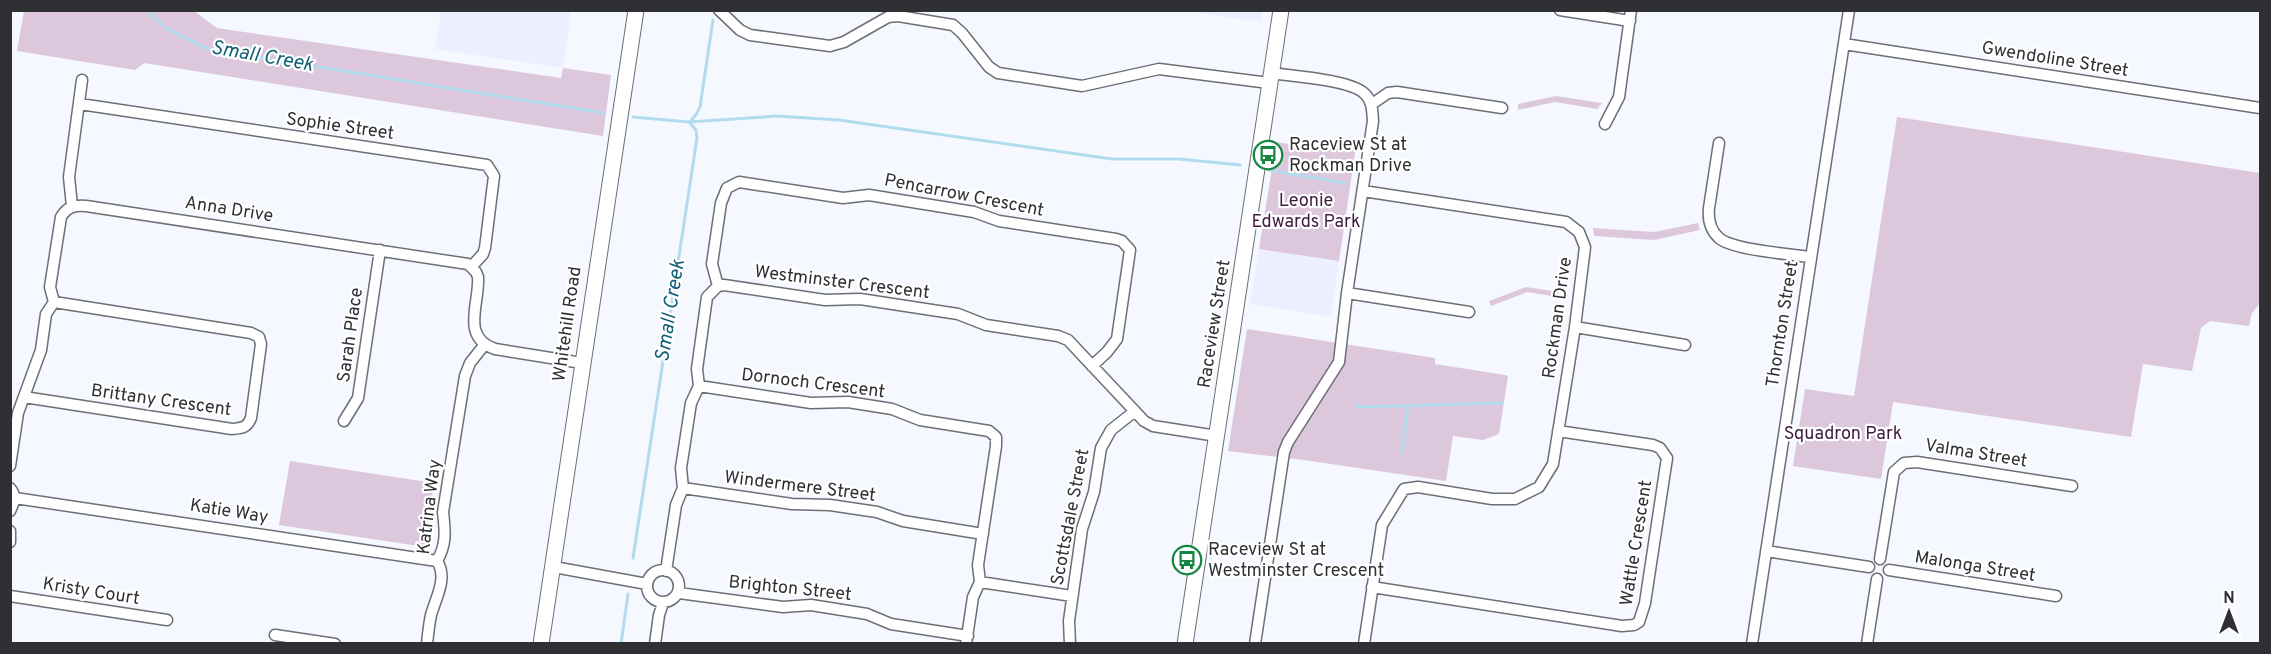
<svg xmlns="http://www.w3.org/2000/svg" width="2271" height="654" viewBox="0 0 2271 654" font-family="Overpass,sans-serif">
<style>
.built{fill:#ebefff}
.green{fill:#dcc7dc}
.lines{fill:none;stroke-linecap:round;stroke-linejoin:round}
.stream{stroke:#b2dcee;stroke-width:3}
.street-casing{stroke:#6d6e76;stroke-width:13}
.secondary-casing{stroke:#6d6e76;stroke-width:17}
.street{stroke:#fff;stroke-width:10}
.secondary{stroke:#fff;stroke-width:15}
.labels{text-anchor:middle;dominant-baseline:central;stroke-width:4.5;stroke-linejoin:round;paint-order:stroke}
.street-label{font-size:18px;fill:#2f3033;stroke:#fff}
.poi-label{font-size:18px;fill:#2f3033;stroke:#fff;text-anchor:start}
.park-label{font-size:18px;fill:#3e1a3f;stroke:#fff}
.water-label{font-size:20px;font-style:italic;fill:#0f5e77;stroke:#fff}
</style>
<rect width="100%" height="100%" fill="#f6f8ff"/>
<!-- built -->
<path class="built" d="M441,11H571L563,68L435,49Z
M1186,11H1263L1261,22Z
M1259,249L1339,261L1331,317L1250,304Z"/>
<!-- green -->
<path class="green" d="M193,10L217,28L561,78L563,68L611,75L603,136L144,63L135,70L17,51L24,11Z
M1556,96L1602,103L1597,109L1555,102L1518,110V104Z
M1897,117L2260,173V303L2252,313L2249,326L2210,321L2201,328L2192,371L2143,364L2131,437L1893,402L1881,479L1793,466L1805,389L1854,396Z
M1276,142L1320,149L1321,142L1356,147L1339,261L1259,249Z
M1698,223L1700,230L1654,240L1594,236L1593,228L1654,232Z
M1526,287L1559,292L1558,297L1527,292L1491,306L1489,301Z
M1247,329L1435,358V364L1505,375L1508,376L1499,434L1483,440L1453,436L1446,481L1304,460L1228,451Z
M290,461L434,483L425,547L279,525Z"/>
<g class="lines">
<!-- stream -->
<path class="stream" d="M146,10L167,29L208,49L603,113
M633,117L689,122L696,130L697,138L633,558
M691,121L697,113L700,107L713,20
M689,122L777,116L839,120L1112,159H1179L1240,165
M1269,170L1345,183
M1356,404L1357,407L1502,403
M1402,452L1408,406
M621,644L628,594"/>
<!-- street casing -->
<g class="street-casing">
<path id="street" d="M719,10L740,30L750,35L830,46L844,42L888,17L898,16L953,25L962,33L989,67L998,73L1082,86L1159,69L1269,83
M1560,10L1630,21
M1844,44L2260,108
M80,104L487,165L494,176L485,248L483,254L472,266
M1372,104L1388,93L1397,92L1502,108
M1605,124L1619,97L1631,10
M1719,143L1709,208C1708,218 1710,230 1719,238C1732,250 1790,254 1810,257
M1363,191L1566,222L1579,232L1585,247L1575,327L1553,464L1539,487L1515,499H1492L1418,487L1404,489L1382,525L1364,644
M72,206L69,177L82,80
M718,286L712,264L721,203L727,188L739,182L843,198L869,195L974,212L999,221L1116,239L1122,241L1130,250L1117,339L1107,352L1092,366
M1347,293L1469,312
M1575,327L1685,345
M699,386L811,403L848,402L892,409L920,420L989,431L996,437V446L978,565L980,582L973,597L966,644
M24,397L232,429C242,428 247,428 251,418L261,344L259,337L251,333L54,302
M344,421L358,398L380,250
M10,466L18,413L41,350L46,314L54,302L50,287L61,217C67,207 74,205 86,206L468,264L476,272L478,277C480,303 460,337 495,349L582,363
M10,488C17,496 14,503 10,511
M683,488L792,504L830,505L877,512L903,521L983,534
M15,498L437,561
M10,531V542
M1766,551L1869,567
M1880,559L1894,472L1904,463L1917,462L2072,486
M554,567L647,584
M647 586a16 16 0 1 1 32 0a16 16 0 1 1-32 0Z
M1889,570L2056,596
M666,571L676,505L683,488L681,468L691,403L699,386L697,369L707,297L718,286L724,285L825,300L860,299L958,314L986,325L1058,336L1068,340L1144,421L1153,426L1217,436
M980,582L1072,596
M1372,587L1622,626L1634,625L1639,622L1645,603L1667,458L1660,448L1653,445L1558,431
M679,593L783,607L811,605L867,614L891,624L968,636
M10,596L167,620
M275,635L335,644
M427,644C428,634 429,624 431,615C436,597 448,578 437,561C447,544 445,530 443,512L465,376L470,363L485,344
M655,644L659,615L663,603
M1070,644L1069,621L1082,529L1094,492L1101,448L1111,430L1135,411
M1255,644L1284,452L1288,442L1339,362L1347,293L1373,121C1372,111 1373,102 1365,94C1352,80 1293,76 1271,73
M1752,644L1849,10
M1867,644L1877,579"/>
</g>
<!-- secondary casing -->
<g class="secondary-casing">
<path id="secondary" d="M541,644L636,10
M1185,644L1281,10"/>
</g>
<!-- street -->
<use href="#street" class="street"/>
<!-- secondary -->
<use href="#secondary" class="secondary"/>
</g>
<!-- icons -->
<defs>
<g id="bus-ring" transform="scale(1.5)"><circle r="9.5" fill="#fff" stroke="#168740" stroke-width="1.5"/><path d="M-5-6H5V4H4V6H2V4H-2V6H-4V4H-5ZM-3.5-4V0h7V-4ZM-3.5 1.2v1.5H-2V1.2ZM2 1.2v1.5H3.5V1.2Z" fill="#168740"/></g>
</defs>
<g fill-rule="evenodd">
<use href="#bus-ring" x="1268" y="155"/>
<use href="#bus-ring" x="1187" y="560"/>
</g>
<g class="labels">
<!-- street labels -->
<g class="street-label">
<text transform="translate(2055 60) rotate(9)">Gwendoline Street</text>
<text transform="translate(340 127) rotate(8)">Sophie Street</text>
<text transform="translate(964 196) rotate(11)">Pencarrow Crescent</text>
<text transform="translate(229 210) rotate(9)">Anna Drive</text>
<text transform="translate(842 283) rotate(7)">Westminster Crescent</text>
<text transform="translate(1558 318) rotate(-82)">Rockman Drive</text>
<text transform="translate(568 324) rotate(-82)">Whitehill Road</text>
<text transform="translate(1215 324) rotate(-81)">Raceview Street</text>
<text transform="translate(1783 324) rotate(-81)">Thornton Street</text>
<text transform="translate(351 335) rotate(-82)">Sarah Place</text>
<text transform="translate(813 384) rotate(7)">Dornoch Crescent</text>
<text transform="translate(161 401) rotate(8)">Brittany Crescent</text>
<text transform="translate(1976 454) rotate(9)">Valma Street</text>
<text transform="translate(800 487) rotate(7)">Windermere Street</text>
<text transform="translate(430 507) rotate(-83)">Katrina Way</text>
<text transform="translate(229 512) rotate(9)">Katie Way</text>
<text transform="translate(1071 517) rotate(-79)">Scottsdale Street</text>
<text transform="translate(1637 543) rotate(-81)">Wattle Crescent</text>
<text transform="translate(1975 567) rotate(9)">Malonga Street</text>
<text transform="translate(790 589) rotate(6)">Brighton Street</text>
<text transform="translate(91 592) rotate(9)">Kristy Court</text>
</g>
<!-- poi labels -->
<g class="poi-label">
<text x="1289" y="145">Raceview St at<tspan x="1289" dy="21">Rockman Drive</tspan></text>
<text x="1208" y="550">Raceview St at<tspan x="1208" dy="21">Westminster Crescent</tspan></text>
</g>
<!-- park labels -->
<g class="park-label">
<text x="1306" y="201">Leonie<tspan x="1306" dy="21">Edwards Park</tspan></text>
<text x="1843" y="434">Squadron Park</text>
</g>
<!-- water labels -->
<g class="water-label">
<text transform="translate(262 57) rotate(10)">Small Creek</text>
<text transform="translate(671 311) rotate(-81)">Small Creek</text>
</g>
</g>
<!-- border -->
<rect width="2271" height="654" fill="none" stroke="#2f3033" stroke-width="24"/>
<!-- north arrow -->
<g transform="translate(2229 612)" stroke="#ffffff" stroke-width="4.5" paint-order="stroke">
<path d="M0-4.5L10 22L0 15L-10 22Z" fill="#2f3033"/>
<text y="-9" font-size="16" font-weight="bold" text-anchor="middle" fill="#2f3033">N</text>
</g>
</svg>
